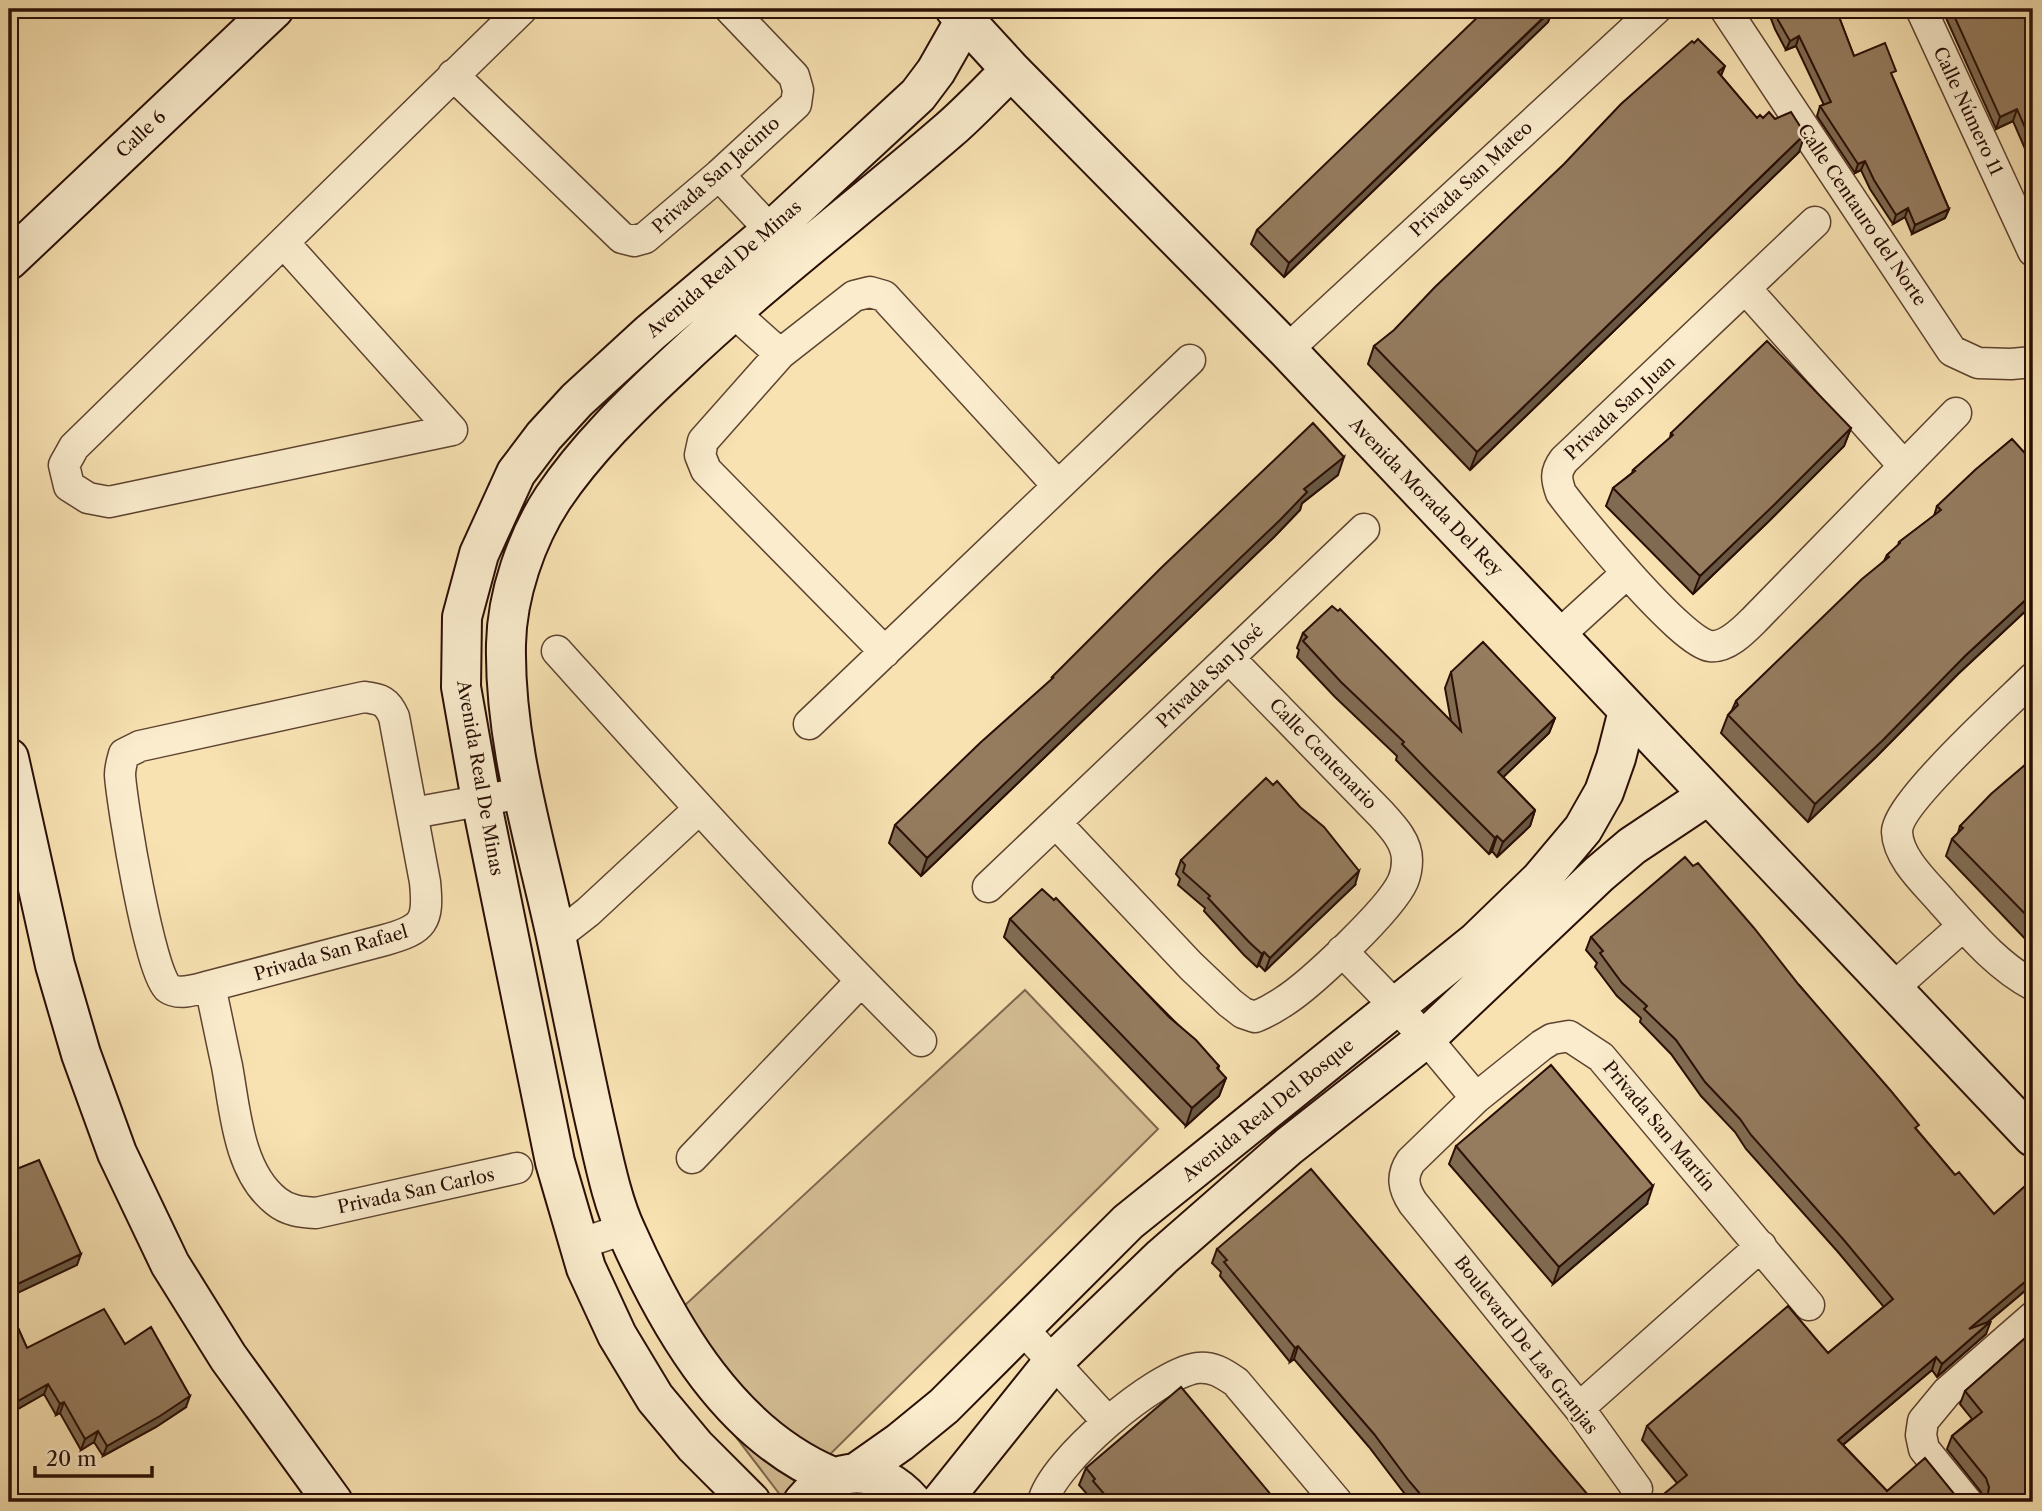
<svg xmlns="http://www.w3.org/2000/svg" width="2042" height="1511" viewBox="0 0 2042 1511" font-family="'Libre Caslon Text',serif">
<style>
.green{fill:#d5be95;stroke:#7f664d;stroke-width:2}
.lines{fill:none;stroke-linecap:round;stroke-linejoin:round}
.street-casing{stroke:#5d4330;stroke-width:33}
.secondary-casing{stroke:#290e05;stroke-width:42}
.street{stroke:#faeccd;stroke-width:30}
.secondary{stroke:#faeccd;stroke-width:38}
.wall{fill:#806b52;stroke:#290e05;stroke-width:2}
.shaded-wall{fill:#685742;stroke:#290e05;stroke-width:2}
.building{fill:#957c5f;stroke:#290e05;stroke-width:2}
.labels{text-anchor:middle;dominant-baseline:central;stroke-width:5;stroke-linejoin:round;paint-order:stroke}
.street-label{font-size:18px;fill:#290e05;stroke:#faeccd}
</style>
<rect width="100%" height="100%" fill="#f8e2b2"/>
<filter id="stains"><feTurbulence type="fractalNoise" baseFrequency=".00286" numOctaves="4"/><feColorMatrix values="0 0 0 0 .2 0 0 0 0 .09 0 0 0 0 .02 0 0 0 .5 -.17"/></filter>
<radialGradient id="worn" r=".72"><stop offset=".6" stop-color="#630" stop-opacity="0"/><stop offset="1" stop-color="#630" stop-opacity=".3"/></radialGradient>
<!-- green -->
<path class="green" d="M1025,990L1158,1129L784,1500L656,1332Z"/>
<g class="lines">
<!-- street casing -->
<g class="street-casing">
<path id="street" d="M1725,9L1952,351L1978,363L2011,364L2033,362
M1921,9L2033,251
M453,75L622,238L634,241L645,238L719,175L796,104L798,90L794,76L730,9
M719,175L785,246
M1815,222L1564,460C1555,472 1556,479 1561,493C1580,519 1683,644 1710,646C1727,648 1744,630 1755,619L1956,413
M284,243L452,430
M1746,289L1903,465
M731,310L780,354
M1287,350L1656,9
M452,430L109,502L88,498L69,486L64,465L74,447L522,9
M1558,636L1627,573
M557,651C676,783 795,916 921,1041
M885,652L706,470L700,455L703,441L780,354L854,296L870,292L884,296L1058,486
M2033,678C2008,703 1897,803 1897,832C1898,859 1927,884 1943,903C1970,933 1997,966 2033,985
M364,697C381,699 387,701 394,717L425,882C429,922 424,929 385,940L210,986C198,989 179,996 168,988C150,974 122,805 120,775C120,767 122,761 124,754L140,746Z
M809,724L1190,360
M413,813L523,793
M1056,823L1191,966L1230,1003L1243,1013L1255,1017C1265,1013 1274,1008 1283,1002C1310,985 1391,909 1403,881C1406,874 1407,867 1407,860C1407,842 1393,827 1381,814L1229,658
M988,887L1364,529
M556,937L588,912L699,809
M1342,951L1426,1038L1476,1098
M210,986C216,1013 221,1039 227,1066C235,1109 238,1171 276,1201C288,1211 301,1212 316,1213L517,1168
M1892,989L1963,926
M692,1158L861,981
M579,1244L625,1229
M1021,1327L1108,1422
M1579,1408L1761,1246
M1637,1489L1579,1408L1413,1203C1403,1188 1401,1176 1411,1161L1476,1098L1542,1045L1552,1039L1569,1036L1601,1057L1809,1305
M1043,1502C1052,1462 1156,1374 1197,1368C1212,1366 1223,1373 1236,1382L1337,1502
M1967,1502L1924,1449L1921,1435L1923,1421L1947,1392L2033,1317"/>
</g>
<!-- secondary casing -->
<g class="secondary-casing">
<path id="secondary" d="M955,9L1011,70L1287,350L2033,1137
M9,260L274,9
M9,758L55,965L81,1054L117,1153L170,1264L228,1357L333,1502
M856,1473L900,1442L944,1406L1128,1222L1477,941L1540,880L1583,829L1604,792L1616,758L1628,711
M833,1477C731,1435 670,1330 627,1233C612,1202 604,1160 596,1126C582,1064 570,1002 557,941C536,843 504,744 506,644C507,595 526,539 553,498C586,449 631,405 674,365C762,281 858,209 949,130C971,111 990,90 1011,70
M751,1502L695,1446L655,1398L617,1335L586,1268L555,1162L481,800L461,687L462,617L479,554L516,473L544,436L577,400L650,333L772,230L918,95L936,71L965,20
M803,1502C835,1463 880,1465 912,1502
M941,1502L1054,1361L1162,1257L1289,1146L1426,1038L1599,874L1632,846L1707,796"/>
</g>
<!-- street -->
<use href="#street" class="street"/>
<!-- secondary -->
<use href="#secondary" class="secondary"/>
</g>
<!-- wall -->
<path class="wall" d="M1553,9L1548,22L1284,277L1251,244L1257,230Z
M1769,9H1836L1854,56L1893,78L1949,209L1945,218L1912,234L1905,217L1893,224L1870,189L1861,170L1855,173L1817,116L1820,106L1824,105L1796,46L1786,50L1775,29L1768,11Z
M1942,9H2033V167L2013,121L1996,129Z
M1757,118L1799,152L1470,470L1368,364L1374,346Z
M1851,428L1844,446L1769,521L1693,594L1606,506L1613,488L1632,473L1633,470L1670,438L1671,433Z
M2033,462V604L1958,674L1876,757L1808,822L1721,733L1728,715L1732,710L1736,701L1884,561L1887,555L1898,546L1899,542L1934,516L1937,506Z
M1338,475L1302,503L1300,510L1274,537L921,876L889,843L895,825Z
M1303,633L1451,721L1445,688L1451,672L1555,718L1549,733L1503,777L1535,810L1530,826L1497,857L1492,851L1489,854L1396,760L1397,756L1335,697L1297,657L1299,650L1297,648Z
M2033,758V944L2032,946L1946,856L1952,839L1958,833L1960,826Z
M1181,860L1355,885L1265,971L1259,965L1257,967L1244,955L1204,911L1205,908L1178,885L1180,879L1176,874Z
M1054,900L1219,1066L1218,1070L1226,1078L1219,1096L1186,1126L1004,937L1010,919Z
M1591,937L1799,985L1917,1130L1955,1175L1994,1214L2033,1179V1284L1988,1322L1986,1334L1937,1377L1932,1370L1843,1445L1887,1491L1959,1500L1677,1483L1642,1440L1647,1426L1828,1353L1884,1307L1838,1252L1746,1149L1735,1132L1701,1096L1671,1054L1640,1022L1641,1018L1617,996L1595,967L1597,963L1586,950Z
M1456,1146L1647,1204L1553,1284L1449,1164Z
M1217,1249L1594,1502H1411L1369,1447L1294,1359L1290,1362L1220,1276L1221,1272L1212,1263Z
M9,1308L27,1348L125,1344L186,1407L156,1427L103,1456L94,1442L81,1450L60,1413L56,1415L44,1394L9,1414Z
M2032,1332L2033,1502L1984,1500L1981,1492L1947,1449L1952,1436L1972,1419L1960,1404L1965,1391Z
M1086,1468L1277,1502H1090L1086,1498L1088,1495L1079,1485Z"/>
<!-- shaded-wall -->
<path class="shaded-wall" d="M1553,9L1548,22L1284,277L1289,263Z
M1799,36L1796,46L1786,50L1790,41Z
M1725,66L1718,83V72Z
M2017,109L2013,121L1996,129L2000,117Z
M1805,134L1799,152L1470,470L1477,452Z
M1865,161L1861,170L1855,173L1858,164Z
M1908,208L1905,217L1893,224L1896,215Z
M1949,209L1945,218L1912,234L1915,225Z
M1851,428L1844,446L1769,521L1693,594L1700,576Z
M1344,457L1338,475L1302,503L1300,510L1274,537L921,876L927,858L1304,489Z
M2033,593V604L1958,674L1876,757L1808,822L1815,804L1965,656Z
M1555,718L1549,733L1492,788L1498,772Z
M1535,810L1530,826L1497,857L1503,842Z
M1497,836L1492,851L1489,854L1495,838Z
M1359,871L1355,885L1265,971L1270,958Z
M1264,952L1259,965L1257,967L1262,954Z
M1226,1078L1219,1096L1186,1126L1192,1108Z
M1653,1186L1647,1204L1553,1284L1559,1267Z
M81,1254L77,1265L9,1297V1288Z
M2033,1275V1284L1964,1342L1969,1329Z
M1991,1321L1986,1334L1937,1377L1942,1364Z
M1298,1346L1294,1359L1290,1362L1295,1348Z
M1936,1357L1932,1370L1833,1453L1838,1440Z
M48,1384L44,1394L9,1414V1406Z
M190,1396L186,1407L156,1427L103,1456L107,1446Z
M64,1402L60,1413L56,1415L60,1404Z
M98,1431L94,1442L81,1450L85,1439Z"/>
<!-- building -->
<path class="building" d="M1486,9H1552L1289,263L1257,230Z
M1774,9H1836L1854,56L1885,43L1896,71L1891,73L1949,209L1915,225L1908,208L1896,215L1874,180L1865,161L1858,164L1820,106L1831,102L1799,36L1790,41L1778,20Z
M1951,9H2033V146L2017,109L2000,117Z
M1698,39L1725,66L1718,72L1757,118L1760,115L1763,118L1769,112L1775,119L1791,112L1805,134L1477,452L1374,346L1394,330L1435,287L1564,164L1621,104L1692,41L1694,43Z
M1767,341L1851,428L1776,503L1700,576L1613,488L1635,471L1633,470L1673,435L1671,433Z
M1313,423L1344,457L1304,489L1307,492L1281,519L927,858L895,825L980,743L1054,677L1051,678L1161,568Z
M2012,439L2033,462V593L1965,656L1883,740L1815,804L1728,715L1738,705L1736,701L1862,579L1889,557L1887,555L1900,543L1899,542L1941,510L1937,506L1975,470Z
M1332,606L1338,611L1340,609L1461,731L1451,672L1483,642L1555,718L1498,772L1535,810L1503,842L1497,836L1495,838L1432,775L1402,744L1404,742L1341,682L1303,641L1307,637L1303,633Z
M2033,758V922L1952,839L1963,828L1960,826L1991,794Z
M1266,778L1273,785L1277,781L1300,807L1324,827L1359,871L1270,958L1264,952L1262,954L1249,942L1208,898L1210,896L1183,872L1185,865L1181,860Z
M1685,857L1693,866L1698,863L1754,928L1799,985L1891,1091L1919,1125L1915,1128L1955,1175L1959,1172L1994,1214L2033,1179V1275L1969,1329L1991,1321L1942,1364L1936,1357L1838,1440L1887,1491L1925,1458L1959,1500L1962,1502H1654L1687,1475L1647,1426L1788,1306L1828,1353L1893,1299L1843,1239L1751,1135L1740,1119L1705,1082L1676,1040L1644,1009L1647,1006L1622,983L1600,953L1603,951L1591,937Z
M1042,889L1054,900L1056,898L1169,1017L1196,1040L1219,1066L1217,1068L1226,1078L1192,1108L1010,919Z
M1551,1065L1653,1186L1559,1267L1456,1146Z
M39,1160L81,1254L9,1288V1222L12,1221L9,1213V1172Z
M1311,1169L1594,1502H1427L1409,1481L1374,1434L1298,1346L1295,1348L1224,1262L1227,1260L1217,1249Z
M9,1308L27,1348L104,1309L125,1344L151,1327L190,1396L160,1416L107,1446L98,1431L85,1439L64,1402L60,1404L48,1384L9,1406Z
M2032,1332L2033,1334V1502H1983L1988,1494L1989,1487L1986,1478L1952,1436L1982,1412L1965,1391Z
M1181,1387L1277,1502H1111L1093,1481L1095,1479L1086,1468Z
M255,1498L259,1502H251Z"/>
<g class="labels">
<!-- street labels -->
<g class="street-label">
<text transform="translate(1968 111) rotate(65)">Calle Número 11</text>
<text transform="translate(141 134) rotate(-43)">Calle 6</text>
<text transform="translate(716 175) rotate(-42)">Privada San Jacinto</text>
<text transform="translate(1471 179) rotate(-43)">Privada San Mateo</text>
<text transform="translate(1862 215) rotate(56)">Calle Centauro del Norte</text>
<text transform="translate(724 269) rotate(-41)">Avenida Real De Minas</text>
<text transform="translate(1620 408) rotate(-43)">Privada San Juan</text>
<text transform="translate(1426 497) rotate(46)">Avenida Morada Del Rey</text>
<text transform="translate(1210 676) rotate(-44)">Privada San José</text>
<text transform="translate(1323 754) rotate(46)">Calle Centenario</text>
<text transform="translate(480 778) rotate(80)">Avenida Real De Minas</text>
<text transform="translate(331 953) rotate(-16)">Privada San Rafael</text>
<text transform="translate(1268 1110) rotate(-39)">Avenida Real Del Bosque</text>
<text transform="translate(1659 1126) rotate(50)">Privada San Martín</text>
<text transform="translate(416 1191) rotate(-12)">Privada San Carlos</text>
<text transform="translate(1526 1345) rotate(52)">Boulevard De Las Granjas</text>
</g>
</g>
<!-- margin -->
<rect width="2042" height="1511" fill="none" stroke="#f8e2b2" stroke-width="35"/>
<rect x="10" y="10" width="2021" height="1490" fill="none" stroke="#290e05" stroke-width="3.5"/>
<rect x="18" y="18" width="2007" height="1476" fill="none" stroke="#290e05" stroke-width="2"/>
<!-- scale -->
<path d="M35 1466v10h117v-10" fill="none" stroke="#290e05" stroke-width="3.5"/>
<text x="46" y="1466" font-size="21" fill="#290e05" stroke="#faeccd" stroke-width="5" paint-order="stroke">20 m</text>
<rect width="100%" height="100%" filter="url(#stains)"/>
<rect width="100%" height="100%" fill="url(#worn)"/>
</svg>
